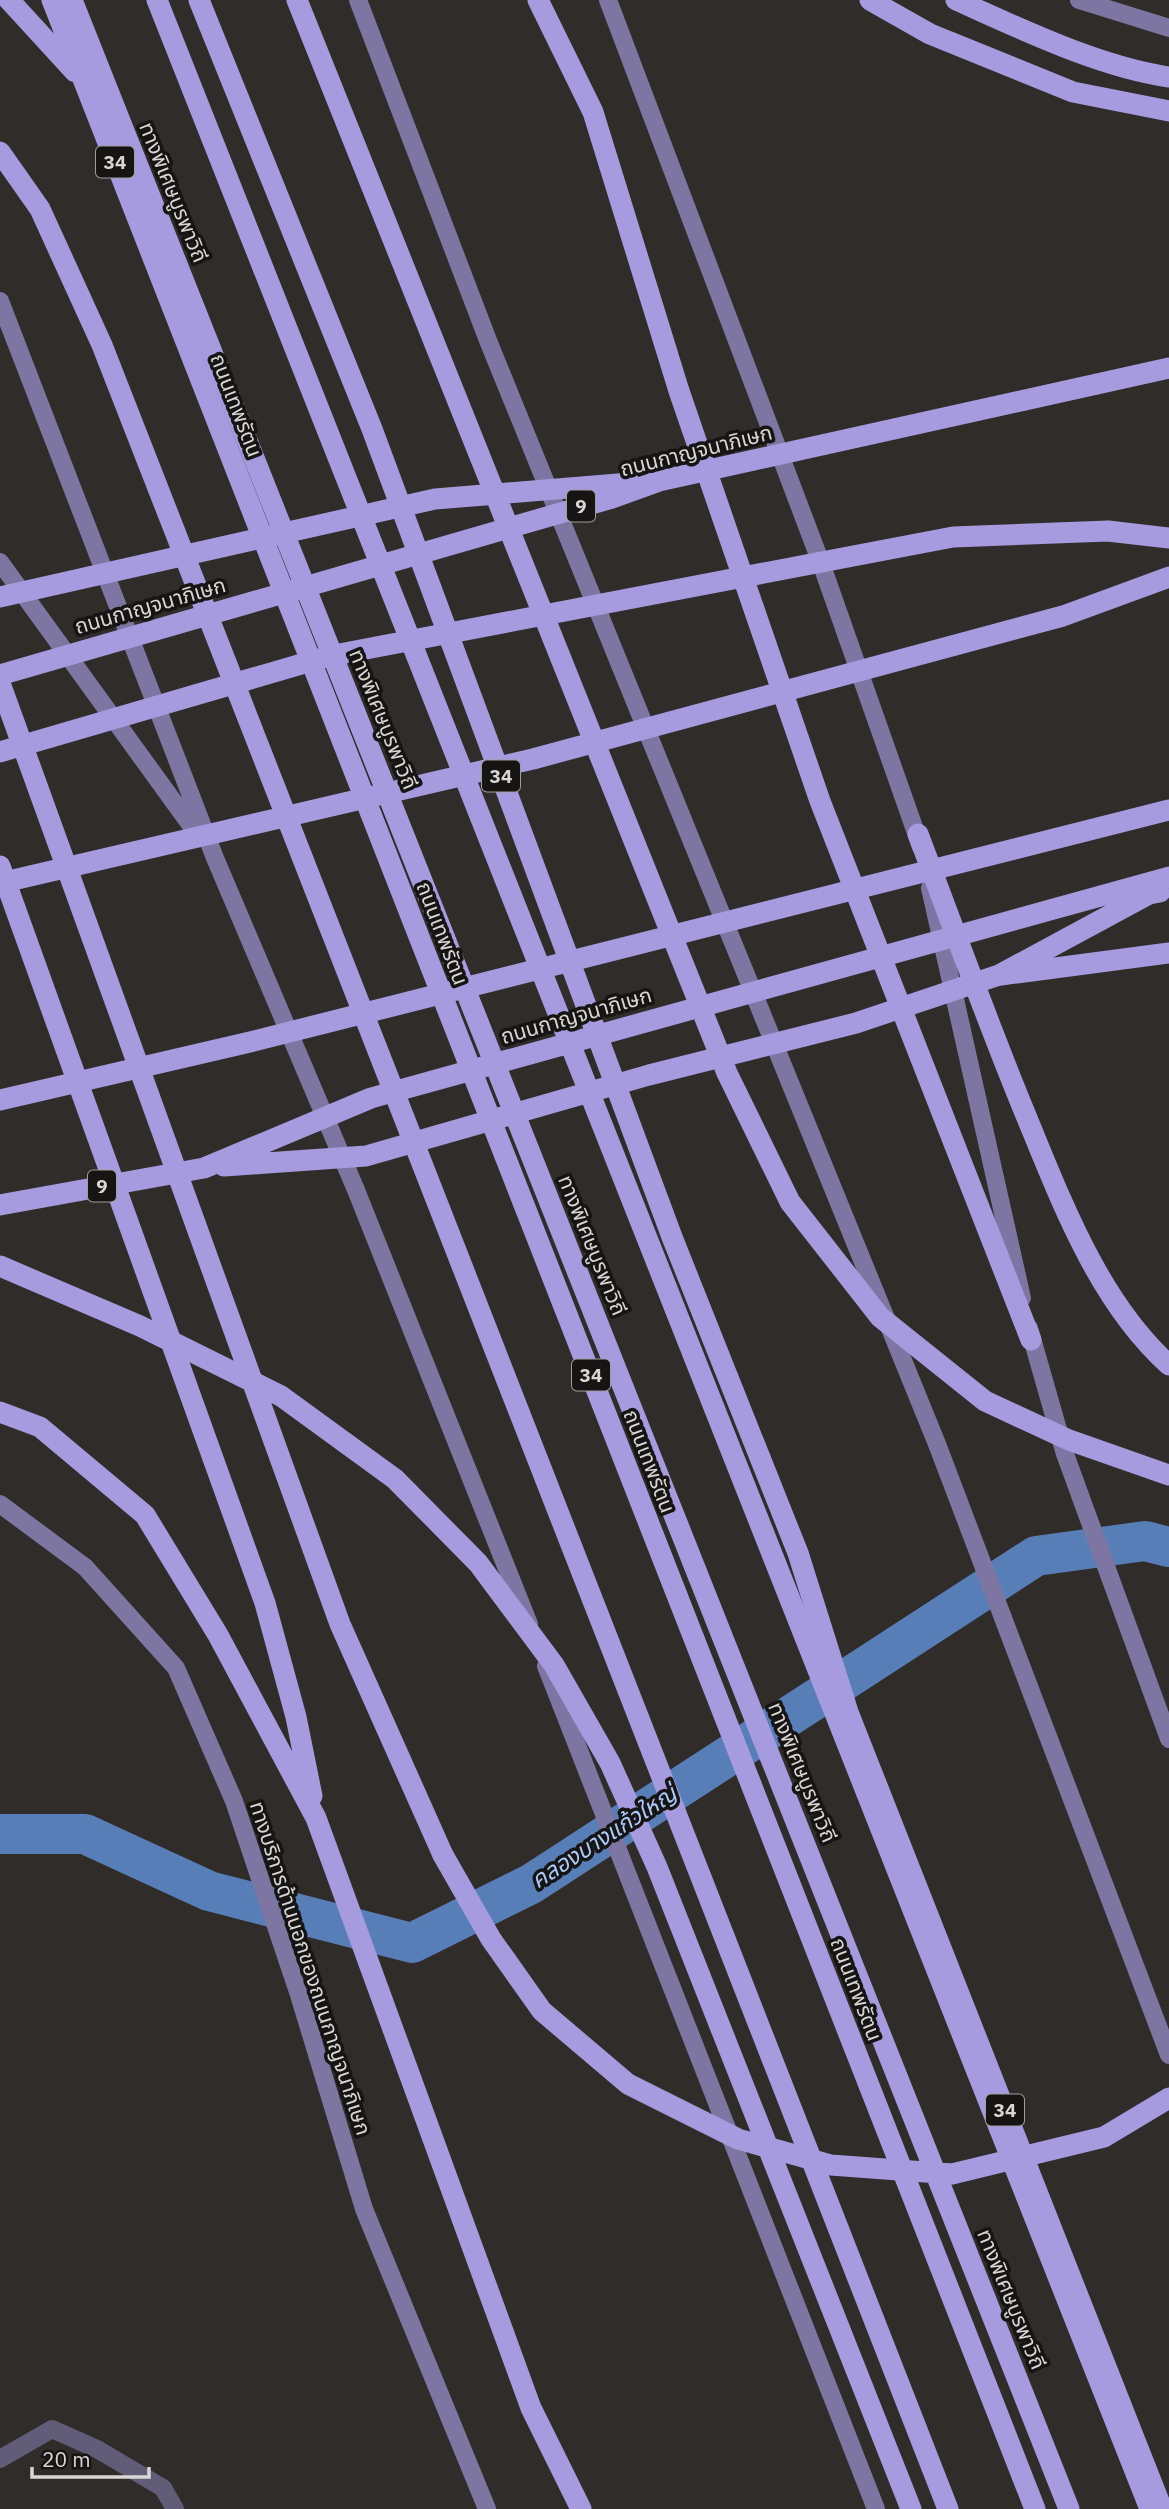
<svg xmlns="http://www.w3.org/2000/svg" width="1169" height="2509" viewBox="0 0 1169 2509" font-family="'IBM Plex Sans','Noto Sans Thai',sans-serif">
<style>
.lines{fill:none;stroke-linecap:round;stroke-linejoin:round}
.canal{stroke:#587eb8;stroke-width:40}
.lane{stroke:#615c78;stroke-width:18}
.secondary{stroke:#7d76a2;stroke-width:18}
.highway{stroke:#a79be0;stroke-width:21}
.highway-bridge{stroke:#a79be0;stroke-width:21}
.labels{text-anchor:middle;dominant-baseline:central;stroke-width:7;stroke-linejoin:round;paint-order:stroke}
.shield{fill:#171514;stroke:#9f9d9b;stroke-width:2}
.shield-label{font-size:19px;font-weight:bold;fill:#d9d7d5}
.street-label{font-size:21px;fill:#d9d7d5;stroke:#171514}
.water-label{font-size:23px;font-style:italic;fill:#aacafb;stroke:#171514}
</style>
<rect width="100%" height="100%" fill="#302c29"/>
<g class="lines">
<!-- canal -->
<path class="canal" d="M0,1834H85L209,1891L412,1943L531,1884L1036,1556L1145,1541L1169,1547"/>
<!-- lane -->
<path class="lane" d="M0,2459L52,2429L97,2449L163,2488L175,2509"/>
<!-- secondary -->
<path class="secondary" d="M358,0L489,343L937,1444L1169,2055
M608,0L821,563L921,847
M1079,0L1169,28
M0,301L215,858L356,1190L529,1624
M0,562L200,838
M930,888L1022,1298
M1029,1328L1065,1454L1169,1739
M0,1504L85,1567L176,1668L234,1801L299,1995L364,2209L487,2509
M546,1666L876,2509"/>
<!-- highway -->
<path class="highway" d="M9,0L75,72
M52,0L1035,2509
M199,0L372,429L672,1237L798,1553L848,1712L1162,2509
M538,0L593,112L679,391L820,801L1031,1340
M870,0L930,34L1073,92L1169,111
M956,0C1021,29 1099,67 1169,77
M0,683L340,1624L443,1855
M918,834C954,929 988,1024 1027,1118C1062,1203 1099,1302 1169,1365
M0,866L265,1603L296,1717L312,1796
M1001,975L1169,953
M0,1412L40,1427L145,1515L218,1635L316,1818L531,2408L581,2509"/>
<!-- highway-bridge -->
<path class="highway-bridge" d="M72,0L1069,2509
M157,0L1150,2509
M297,0L727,1073L790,1202L880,1317L985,1401L1069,1440L1169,1475
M0,152L40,209L102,345L948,2509
M0,597L435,499L630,483
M0,675L609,499L659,481L1169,368
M0,752L329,656L953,537L1108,531L1169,538
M0,883L533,759L1063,616L1169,577
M0,1100L250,1042L1169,810
M224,1166L366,1156L649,1075L856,1023L999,975L1149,894L1160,892
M0,1205L204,1168L371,1098L1169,877
M0,1266L140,1326L281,1396L395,1479L478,1563L554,1665L610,1763L657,1867L911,2509
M443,1855L491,1939L542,2011L628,2084L738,2139L831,2165L952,2174L1104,2137L1169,2098"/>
</g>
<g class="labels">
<!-- shield labels -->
<g class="shield">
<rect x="96" y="146.5" width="38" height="31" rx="5"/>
<rect x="567" y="490.5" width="28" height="31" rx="5"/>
<rect x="482" y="760.5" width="38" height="31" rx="5"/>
<rect x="88" y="1170.5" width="28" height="31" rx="5"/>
<rect x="572" y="1359.5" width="38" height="31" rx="5"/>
<rect x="986" y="2094.5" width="38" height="31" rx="5"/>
</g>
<g class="shield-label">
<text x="115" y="162">34</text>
<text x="581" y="506">9</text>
<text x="501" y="776">34</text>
<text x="102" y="1186">9</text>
<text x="591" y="1375">34</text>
<text x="1005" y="2110">34</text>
</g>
<!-- street labels -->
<g class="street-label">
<text transform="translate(174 192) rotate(68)">ทางพิเศษบูรพาวิถี</text>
<text transform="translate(237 405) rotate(69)">ถนนเทพรัตน</text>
<text transform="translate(696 450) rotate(-14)">ถนนกาญจนาภิเษก</text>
<text transform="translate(150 605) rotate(-16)">ถนนกาญจนาภิเษก</text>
<text transform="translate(384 719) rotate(68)">ทางพิเศษบูรพาวิถี</text>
<text transform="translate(443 933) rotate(69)">ถนนเทพรัตน</text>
<text transform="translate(576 1015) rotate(-16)">ถนนกาญจนาภิเษก</text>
<text transform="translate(593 1245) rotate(68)">ทางพิเศษบูรพาวิถี</text>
<text transform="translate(650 1461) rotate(69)">ถนนเทพรัตน</text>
<text transform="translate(803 1772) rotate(68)">ทางพิเศษบูรพาวิถี</text>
<text transform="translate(311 1968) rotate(72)">ทางบริการด้านนอกของถนนกาญจนาภิเษก</text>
<text transform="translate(857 1989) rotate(69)">ถนนเทพรัตน</text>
<text transform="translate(1012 2299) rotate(68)">ทางพิเศษบูรพาวิถี</text>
</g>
<!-- water labels -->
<g class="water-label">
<text transform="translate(603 1836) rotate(-33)">คลองบางแก้วใหญ่</text>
</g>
</g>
<!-- scale -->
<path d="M32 2467v10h117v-10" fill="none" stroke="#d9d7d5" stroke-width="3.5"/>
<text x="42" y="2467" font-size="21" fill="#d9d7d5" stroke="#171514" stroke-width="5" paint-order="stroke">20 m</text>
</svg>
